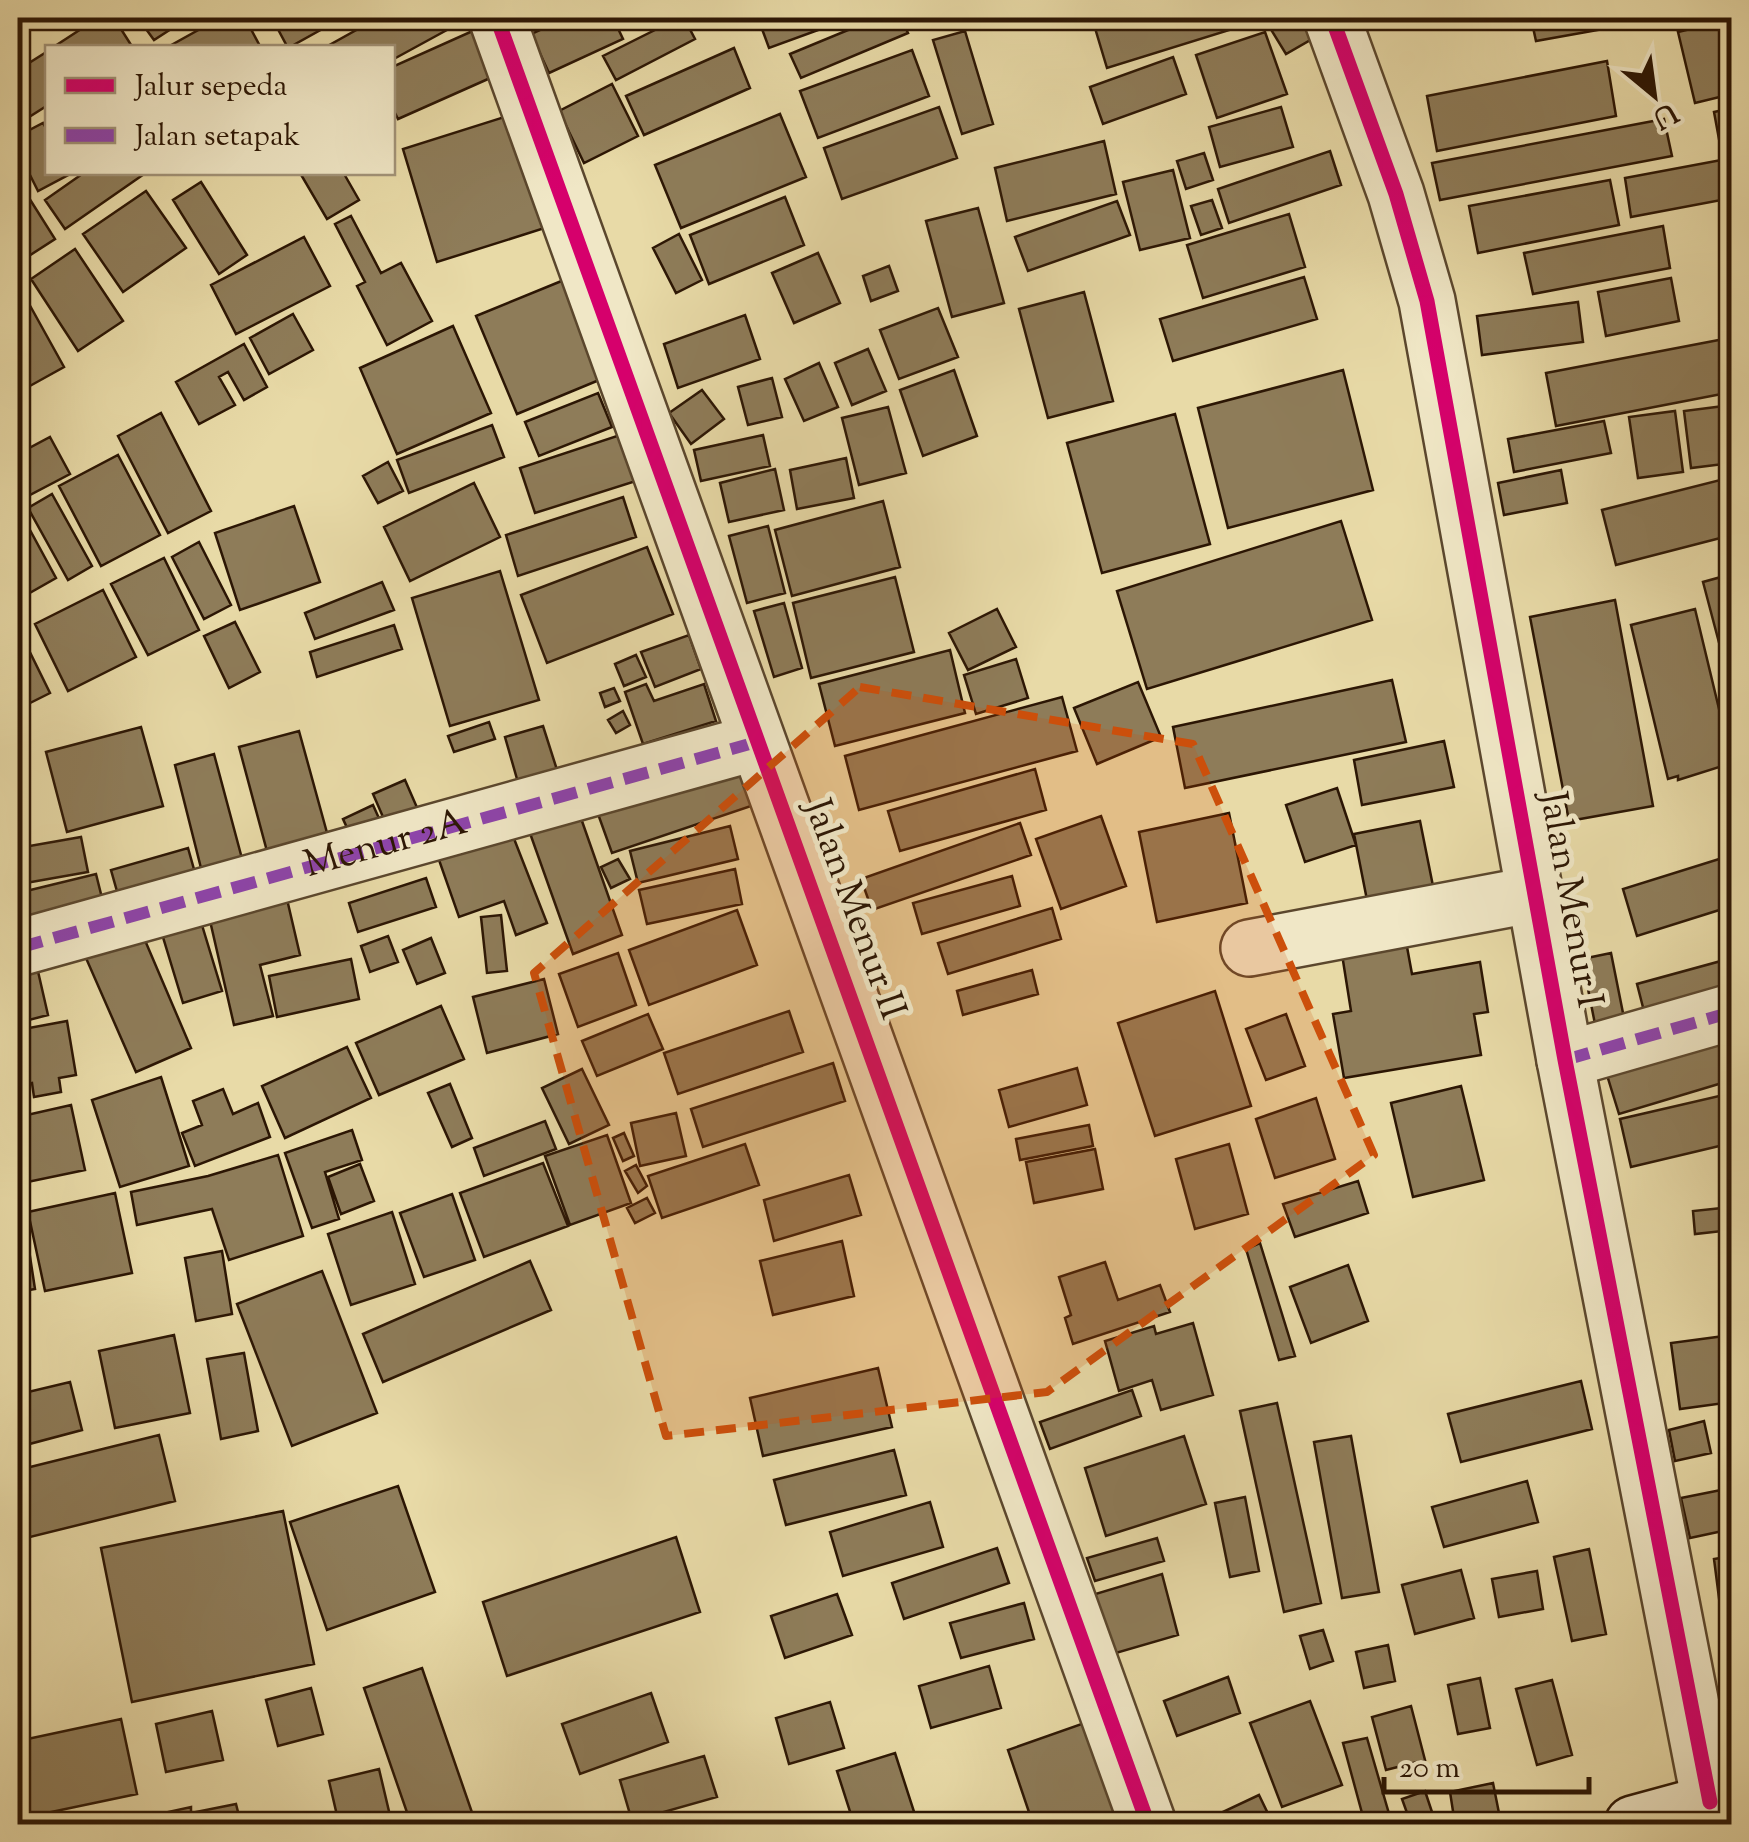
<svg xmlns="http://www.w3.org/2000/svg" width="1749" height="1842" viewBox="0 0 1749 1842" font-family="'Sorts Mill Goudy',serif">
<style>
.building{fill:#8e7c59;stroke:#2c1604;stroke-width:2.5}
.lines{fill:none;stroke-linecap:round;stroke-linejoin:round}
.street-casing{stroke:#5b472d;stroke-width:60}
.secondary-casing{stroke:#2c1604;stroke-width:60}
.street{stroke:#f0e7c6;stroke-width:55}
.secondary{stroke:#f0e7c6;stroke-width:55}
.quiet{stroke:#8e44ad;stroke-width:12;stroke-dasharray:25 12;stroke-linecap:butt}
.cycleway-casing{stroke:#f0e7c6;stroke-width:21}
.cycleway{stroke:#d6006c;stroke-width:15}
.marked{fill:#cc4f0b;fill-opacity:0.2;stroke:#cc4f0b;stroke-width:8;stroke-dasharray:20 12;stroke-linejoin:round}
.labels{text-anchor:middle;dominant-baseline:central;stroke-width:10;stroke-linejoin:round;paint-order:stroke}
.street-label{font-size:38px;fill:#2c1604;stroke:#f0e7c6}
</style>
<rect width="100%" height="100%" fill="#e8daa7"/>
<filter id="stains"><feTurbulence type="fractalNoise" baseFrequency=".002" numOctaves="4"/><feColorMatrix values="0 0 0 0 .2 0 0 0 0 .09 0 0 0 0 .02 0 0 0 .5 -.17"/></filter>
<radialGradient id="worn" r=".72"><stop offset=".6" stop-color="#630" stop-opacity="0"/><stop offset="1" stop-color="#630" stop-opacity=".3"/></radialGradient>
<!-- building -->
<path class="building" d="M98,18H114L133,48H52Z
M138,18H188L154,40Z
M220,18H245L261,48H166Z
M272,18H342L288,48Z
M378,18H466L467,19L392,60V48H324Z
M566,18H613L623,39L549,73L531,34Z
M679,18H684L695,39L616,80L603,56Z
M758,18H851L769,48Z
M877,18H901L908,33L801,78L790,54Z
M1092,18H1236L1239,27L1107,68Z
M1264,18H1298L1312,39L1286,54Z
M1531,18H1619L1620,26L1536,41Z
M1732,19V94L1695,103L1678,32Z
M486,25L506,71L398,119L392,107V67Z
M965,31L993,124L962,134L933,40Z
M1265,32L1287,94L1217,118L1196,55Z
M734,48L750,88L644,135L626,96Z
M912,50L929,96L818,138L800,91Z
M48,51V105L18,124V70Z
M1173,57L1186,94L1103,124L1090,87Z
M1607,61L1616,116L1437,151L1427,96Z
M612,84L638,136L584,163L559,111Z
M939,107L957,158L842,199L824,148Z
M1281,107L1293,147L1220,167L1209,127Z
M1732,108V148L1721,150L1714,112Z
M517,113L551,226L437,262L403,149Z
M780,114L806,177L681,228L655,165Z
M1664,119L1672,156L1440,200L1432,163Z
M43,123L48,132V172L70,174L38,191L18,151V136Z
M1104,141L1116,194L1007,221L995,168Z
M1330,151L1341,185L1229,223L1218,189Z
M1204,153L1213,180L1186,189L1177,161Z
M1732,158V198L1631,217L1625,178Z
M1173,170L1190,238L1140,250L1123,182Z
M85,172H147L65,229L45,200Z
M343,172L359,200L327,219L300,173Z
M1610,180L1619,225L1478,253L1469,206Z
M201,182L247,255L219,274L173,200Z
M24,190L55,239L18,263V193Z
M146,191L186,248L123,292L83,234Z
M785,197L804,245L709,284L690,235Z
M1212,200L1222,228L1201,235L1191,206Z
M1117,201L1130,235L1028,271L1015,237Z
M978,208L1004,303L952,317L926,221Z
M1289,214L1305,267L1203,298L1187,245Z
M351,216L381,273L401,263L432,321L387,345L357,286L365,282L335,224Z
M1663,226L1670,268L1533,294L1524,253Z
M679,234L702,280L676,293L653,248Z
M304,237L330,286L236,334L211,285Z
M75,249L123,321L78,351L31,279Z
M818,253L840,303L794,323L772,273Z
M889,266L898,291L871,301L863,276Z
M1721,266H1732V313H1725Z
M1304,277L1317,319L1173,361L1160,319Z
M1671,278L1679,321L1606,336L1598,292Z
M564,280L604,378L517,414L476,316Z
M1084,292L1113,401L1048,418L1019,309Z
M23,293L64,367L19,392L18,296Z
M1578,302L1583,342L1482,355L1477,316Z
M938,308L958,357L899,379L880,330Z
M293,314L313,350L269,374L250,338Z
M745,315L760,359L678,388L664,344Z
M453,326L491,413L397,454L360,368Z
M1724,339L1732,392L1556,426L1546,373Z
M244,344L267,387L244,400L228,372L219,377L235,405L199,424L176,382Z
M868,349L886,391L852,405L835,363Z
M819,363L838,407L804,421L785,379Z
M954,370L977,436L923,456L900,390Z
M1343,370L1373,490L1228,528L1198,408Z
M772,378L782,417L748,425L738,387Z
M702,390L724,419L691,444L669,413Z
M598,393L612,427L539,456L525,422Z
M1732,405V463L1691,468L1684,411Z
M888,407L906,473L859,485L842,418Z
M1675,411L1683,472L1638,478L1629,417Z
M161,413L211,511L168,533L118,436Z
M1175,414L1210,544L1102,573L1067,443Z
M1604,421L1611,453L1514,472L1508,439Z
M492,425L504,457L409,493L397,460Z
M620,435L636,481L535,513L520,468Z
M763,435L770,466L701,481L694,450Z
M50,437L70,474L26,497L18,482V454Z
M118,455L160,535L101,566L59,486Z
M846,458L854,498L797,509L790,470Z
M388,462L403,491L378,503L363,476Z
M775,469L784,510L729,522L720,483Z
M1561,470L1567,503L1504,515L1498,483Z
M1732,477V535L1616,565L1602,510Z
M474,483L500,537L410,581L384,527Z
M52,494L92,566L68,580L28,508Z
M623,497L636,537L518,576L506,535Z
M883,501L900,567L792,596L775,530Z
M294,506L320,582L240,610L215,533Z
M18,508L56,578L19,599L18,597Z
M1341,521L1372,620L1147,689L1117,591Z
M768,526L785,593L747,603L729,536Z
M199,542L231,605L204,619L172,557Z
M647,547L673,614L547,663L521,595Z
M164,558L199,630L148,655L111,584Z
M500,571L539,700L450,726L412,598Z
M1732,574V651L1722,654L1703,582Z
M895,577L914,652L811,678L793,603Z
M382,582L394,610L315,639L305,613Z
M103,590L136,657L68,691L35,624Z
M1615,600L1653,806L1569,821L1530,617Z
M784,603L802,668L774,677L754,611Z
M997,609L1016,647L968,670L949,633Z
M1695,609L1732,763L1678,780V776L1668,779L1631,625Z
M235,622L260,672L229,688L204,636Z
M394,625L402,649L317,677L310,652Z
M18,628L50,693L18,709Z
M689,635L701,669L655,687L641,652Z
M950,650L965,713L835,746L819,684Z
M636,655L646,677L624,686L615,664Z
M1016,659L1028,698L976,714L964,675Z
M1392,680L1406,742L1185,788L1173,727Z
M1138,682L1161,737L1097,764L1074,708Z
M646,684L654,701L704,684L716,721L643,744L625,692Z
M614,688L620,701L605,707L600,693Z
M1062,697L1077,751L859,810L845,756Z
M623,711L630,725L616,733L608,720Z
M489,722L495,739L454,752L448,736Z
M543,726L558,773L519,786L505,737Z
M141,727L163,806L67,832L46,752Z
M299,731L329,840L268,855L239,747Z
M1444,741L1454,787L1362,805L1354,760Z
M214,754L244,866L203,876L175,765Z
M740,755L757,804L612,853L593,800Z
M1035,769L1046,810L900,851L888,811Z
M405,780L422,819L390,833L373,794Z
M1337,788L1356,845L1305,862L1286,805Z
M576,804L622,935L573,954L526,822Z
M373,805L386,834L356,847L343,819Z
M1229,813L1247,903L1157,922L1139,832Z
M1101,816L1126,886L1061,909L1036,839Z
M27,821L29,843L18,844V822Z
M1420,821L1433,886L1367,900L1354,834Z
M1020,823L1031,855L872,910L861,879Z
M730,826L738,859L638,883L630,851Z
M511,831L547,923L516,935L504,901L459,917L439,860Z
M81,837L88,872L20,884L18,848Z
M188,848L197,880L120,902L111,870Z
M1732,855V906L1637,936L1623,889Z
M618,859L630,879L611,888L601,867Z
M735,869L742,904L647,924L639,890Z
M96,874L106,914L18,935V893Z
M1012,876L1020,906L922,934L913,903Z
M426,878L436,907L358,932L349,903Z
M283,882L300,955L260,965L273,1016L234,1025L205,899Z
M1052,908L1061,939L948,974L938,943Z
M737,910L757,965L649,1005L629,950Z
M198,912L222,991L183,1003L159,924Z
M501,915L507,971L487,973L481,917Z
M138,924L191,1048L136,1072L82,949Z
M388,936L398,962L370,972L361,946Z
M1405,936L1412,974L1480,962L1488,1012L1474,1014L1481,1055L1344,1078L1333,1014L1351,1011L1341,948Z
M431,938L445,973L417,984L403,950Z
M618,953L636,1005L578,1027L559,974Z
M1611,953L1625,1023L1596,1029L1582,959Z
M1732,958V994L1646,1019L1637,984Z
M351,959L359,999L277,1017L269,976Z
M37,967L48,1015L25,1021L21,1004L18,1005V972Z
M1032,970L1038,994L963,1015L957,991Z
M544,979L558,1034L487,1053L473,997Z
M1215,991L1251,1106L1155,1136L1118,1023Z
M441,1006L464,1059L379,1095L356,1043Z
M789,1011L803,1052L678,1094L664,1053Z
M648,1014L663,1049L597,1076L582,1041Z
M1286,1014L1305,1066L1266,1080L1246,1029Z
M67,1021L76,1075L59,1078L61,1092L34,1097L32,1083L18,1086V1030Z
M1732,1024V1080L1619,1114L1603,1062Z
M347,1047L371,1098L285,1138L262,1086Z
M833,1063L845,1101L703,1147L691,1109Z
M1077,1068L1087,1105L1009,1127L999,1090Z
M582,1069L609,1125L569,1144L542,1088Z
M161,1077L189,1166L120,1187L92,1100Z
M450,1084L472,1138L452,1147L428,1093Z
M1461,1086L1484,1180L1413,1197L1391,1103Z
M223,1089L233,1114L258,1103L270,1137L195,1166L182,1133L202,1125L193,1101Z
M1732,1093V1143L1631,1167L1620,1119Z
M1316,1098L1335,1159L1275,1178L1256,1119Z
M71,1105L85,1170L18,1184V1117Z
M676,1113L686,1156L640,1166L631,1123Z
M545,1121L556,1149L484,1176L474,1148Z
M1089,1125L1093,1146L1020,1160L1016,1139Z
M352,1130L362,1160L325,1172L339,1219L312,1228L285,1153Z
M624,1133L634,1156L623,1161L613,1138Z
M607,1135L631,1203L570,1225L545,1156Z
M745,1144L759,1185L662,1218L648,1176Z
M1229,1144L1248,1214L1195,1229L1176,1159Z
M1095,1149L1103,1189L1034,1203L1026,1162Z
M278,1155L303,1236L229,1260L212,1209L137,1225L131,1192L208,1176Z
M543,1163L568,1226L484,1257L460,1193Z
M360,1164L374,1201L341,1214L328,1177Z
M636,1165L647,1186L638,1193L625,1171Z
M849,1175L861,1215L774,1241L764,1200Z
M1358,1181L1368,1213L1295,1237L1283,1204Z
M115,1193L132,1273L45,1291L28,1212Z
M452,1194L475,1260L424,1277L400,1213Z
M647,1198L655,1213L635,1223L627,1208Z
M1732,1207V1230L1695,1234L1693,1211Z
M392,1212L415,1284L351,1305L328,1234Z
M25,1224L35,1289L18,1292V1225Z
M842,1241L854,1296L773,1315L760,1261Z
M1260,1243L1295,1356L1279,1360L1246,1249Z
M222,1251L232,1314L196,1321L185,1258Z
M530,1261L551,1310L383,1382L363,1334Z
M1105,1262L1118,1300L1160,1285L1170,1312L1073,1344L1065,1318L1071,1315L1059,1277Z
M1348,1265L1368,1321L1311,1343L1290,1287Z
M322,1271L377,1413L292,1446L237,1304Z
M1193,1323L1213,1395L1161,1410L1152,1380L1119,1391L1105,1341L1154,1326L1156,1334Z
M174,1335L190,1413L115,1428L99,1351Z
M1732,1335V1402L1680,1409L1671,1343Z
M244,1353L258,1431L221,1439L207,1359Z
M18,1365L24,1393L70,1382L82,1430L18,1447Z
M878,1368L892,1427L763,1456L750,1398Z
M1581,1381L1592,1429L1461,1462L1448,1414Z
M1132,1390L1141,1416L1050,1449L1040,1422Z
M1277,1403L1321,1603L1284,1612L1240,1411Z
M1704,1421L1711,1453L1675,1461L1669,1430Z
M1732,1422V1467H1729L1723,1423Z
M159,1435L175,1501L18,1540V1470Z
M1184,1436L1206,1504L1106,1536L1085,1468Z
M1351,1436L1379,1592L1342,1598L1314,1442Z
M894,1450L906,1495L786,1525L774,1480Z
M1527,1481L1538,1522L1444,1547L1432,1507Z
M398,1486L435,1592L327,1630L290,1522Z
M1726,1489L1732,1529L1690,1538L1681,1498Z
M1245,1497L1259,1571L1230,1577L1215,1503Z
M930,1502L943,1547L843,1576L830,1532Z
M283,1511L314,1664L132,1702L101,1548Z
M676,1537L700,1612L507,1676L483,1602Z
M1157,1538L1164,1561L1095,1581L1087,1558Z
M997,1548L1009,1583L904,1619L892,1583Z
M1589,1549L1606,1634L1572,1641L1554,1557Z
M1732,1556V1636L1724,1637L1714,1559Z
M1461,1570L1474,1618L1415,1634L1402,1585Z
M1537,1571L1543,1609L1499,1617L1492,1579Z
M1162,1574L1178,1635L1109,1655L1092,1595Z
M837,1594L852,1635L785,1658L771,1616Z
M1024,1603L1034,1639L961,1658L950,1623Z
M1323,1630L1333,1661L1310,1669L1300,1636Z
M1388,1645L1395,1681L1364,1688L1356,1652Z
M989,1666L1001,1708L931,1728L919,1686Z
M422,1668L476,1824H411L364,1688Z
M1228,1677L1240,1713L1177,1736L1164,1701Z
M1480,1678L1490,1728L1458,1734L1448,1685Z
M1552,1680L1572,1755L1537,1765L1516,1689Z
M311,1688L323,1734L278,1746L266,1700Z
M651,1693L668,1742L580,1774L562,1724Z
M1310,1701L1342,1785L1282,1807L1250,1723Z
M830,1702L844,1748L789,1764L776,1718Z
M1411,1706L1425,1760L1386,1770L1372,1717Z
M212,1711L223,1760L166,1772L156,1724Z
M121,1719L137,1794L18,1819V1741Z
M1090,1721L1126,1824H1033L1008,1750Z
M1367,1738L1392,1824H1365L1343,1743Z
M895,1753L918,1824H854L837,1771Z
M704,1756L717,1797L632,1821L620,1780Z
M379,1769L392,1824H339L329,1781Z
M1493,1783L1501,1823L1455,1824L1450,1792Z
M1425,1791L1436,1824H1411L1402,1799Z
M1259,1795L1273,1824H1216L1212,1817Z
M236,1804L241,1824L118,1823L191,1807V1813Z"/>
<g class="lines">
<!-- street casing -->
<g class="street-casing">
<g id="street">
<path d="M497,18L1148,1824"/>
<path d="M1332,18L1396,194L1427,301L1565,1060L1710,1802"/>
<path id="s1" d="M18,948L757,742"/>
<path d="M1249,948L1535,894"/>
<path d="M1565,1060L1732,1012"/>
</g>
</g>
<!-- secondary casing -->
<g class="secondary-casing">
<path id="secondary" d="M1633,1824L1732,1797"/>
</g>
<!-- street -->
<use href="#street" class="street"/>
<!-- secondary -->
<use href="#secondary" class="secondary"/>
<!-- quiet -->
<path class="quiet" d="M18,948L757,742
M1565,1060L1732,1012"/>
<!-- cycleway casing -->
<g class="cycleway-casing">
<path id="cycleway" d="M497,18L1148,1824
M1332,18L1396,194L1427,301L1565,1060L1710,1802"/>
</g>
<!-- cycleway -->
<use href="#cycleway" class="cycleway"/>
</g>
<!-- marked area -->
<path class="marked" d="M860,687L1193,744L1374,1155L1047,1392L666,1436L534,973Z"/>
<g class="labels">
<!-- street labels -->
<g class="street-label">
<text stroke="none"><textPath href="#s1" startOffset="382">Menur 2A</textPath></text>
<text transform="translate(1569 900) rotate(80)">Jalan Menur I</text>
<text transform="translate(853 910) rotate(70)">Jalan Menur II</text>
</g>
</g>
<!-- margin -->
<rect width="1749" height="1842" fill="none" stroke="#e8daa7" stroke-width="60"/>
<rect x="20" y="20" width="1709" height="1802" fill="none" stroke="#2c1604" stroke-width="5"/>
<rect x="30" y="30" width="1689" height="1782" fill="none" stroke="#2c1604" stroke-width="2.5"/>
<!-- legend -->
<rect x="45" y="45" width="350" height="130" fill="#f0e7c6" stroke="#a29378" stroke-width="2.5"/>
<rect x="65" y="78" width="50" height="15" fill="#d6006c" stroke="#a29378" stroke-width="2.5"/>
<text x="135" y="95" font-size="30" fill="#2c1604">Jalur sepeda</text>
<rect x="65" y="128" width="50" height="15" fill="#8e44ad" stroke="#a29378" stroke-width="2.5"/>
<text x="135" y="145" font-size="30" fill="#2c1604">Jalan setapak</text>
<!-- north arrow -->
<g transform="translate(1654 95) rotate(151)" stroke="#f0e7c6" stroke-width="8" paint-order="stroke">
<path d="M0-8L18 38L0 25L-18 38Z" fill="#2c1604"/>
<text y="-15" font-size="28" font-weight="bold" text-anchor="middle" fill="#2c1604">U</text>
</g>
<!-- scale -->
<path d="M1384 1777v15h205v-15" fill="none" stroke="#2c1604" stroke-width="5"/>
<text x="1399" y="1777" font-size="30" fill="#2c1604" stroke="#f0e7c6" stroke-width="8" paint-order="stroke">20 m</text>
<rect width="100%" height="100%" filter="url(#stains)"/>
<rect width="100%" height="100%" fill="url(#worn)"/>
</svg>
